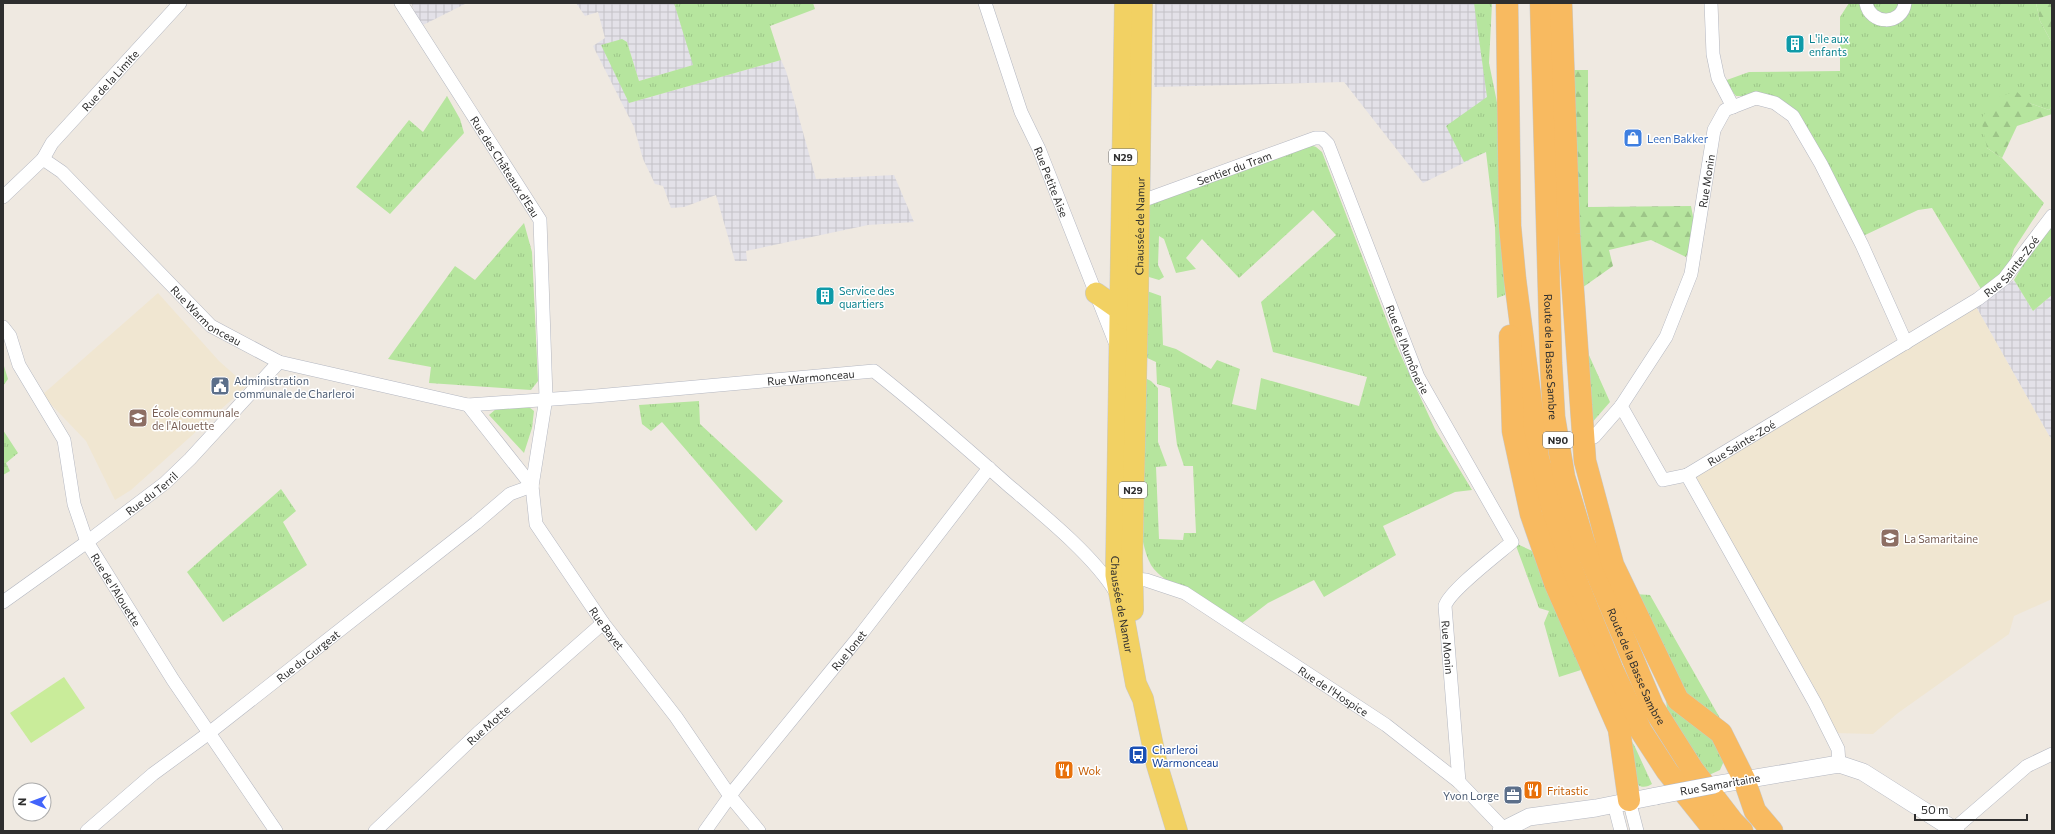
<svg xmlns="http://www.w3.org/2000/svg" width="2055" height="834" viewBox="0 0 2055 834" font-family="Commissioner,sans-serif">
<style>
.industrial{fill:url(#industrial-grid)}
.education{fill:#f0e6d1}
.grass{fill:url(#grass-tufts)}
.forest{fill:url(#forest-firs)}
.pitch{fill:#c9ec9a}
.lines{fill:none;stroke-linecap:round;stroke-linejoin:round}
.minor-casing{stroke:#b4b7c1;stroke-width:14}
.tertiary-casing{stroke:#b4b7c1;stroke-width:18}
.primary-casing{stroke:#c9c9c9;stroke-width:22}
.trunk-casing{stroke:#c9c9c9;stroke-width:23}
.minor{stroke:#fff;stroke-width:13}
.tertiary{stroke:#fff;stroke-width:17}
.primary{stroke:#f2d163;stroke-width:21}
.trunk{stroke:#f8ba60;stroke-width:22}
.tertiary-bridge-casing{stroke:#b4b7c1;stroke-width:18;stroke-linecap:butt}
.tertiary-bridge{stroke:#fff;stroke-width:17}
.labels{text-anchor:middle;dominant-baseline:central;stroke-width:3;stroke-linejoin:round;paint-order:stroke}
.shield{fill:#fff;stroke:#6d6d6d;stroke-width:1}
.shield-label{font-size:10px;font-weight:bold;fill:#2e2e2e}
.culture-label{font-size:11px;fill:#0d838f;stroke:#fff;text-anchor:start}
.street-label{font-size:11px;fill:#2e2e2e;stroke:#fff}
.shop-label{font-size:11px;fill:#366cbe;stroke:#fff;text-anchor:start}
.service-label{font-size:11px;fill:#4e5e75;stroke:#fff;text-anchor:start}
.education-label{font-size:11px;fill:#785e54;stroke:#fff;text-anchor:start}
.transit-label{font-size:11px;fill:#164399;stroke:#fff;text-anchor:start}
.food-label{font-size:11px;fill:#c56008;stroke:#fff;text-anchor:start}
</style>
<defs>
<pattern id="industrial-grid" width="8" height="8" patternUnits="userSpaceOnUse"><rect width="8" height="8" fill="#e3e1e8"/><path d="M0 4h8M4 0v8" fill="none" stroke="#c3c1c7"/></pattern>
<pattern id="grass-tufts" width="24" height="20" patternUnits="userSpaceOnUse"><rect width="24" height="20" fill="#b6e59e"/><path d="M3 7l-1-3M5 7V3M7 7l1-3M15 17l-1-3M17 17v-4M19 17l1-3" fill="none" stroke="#9dc588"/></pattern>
<pattern id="forest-firs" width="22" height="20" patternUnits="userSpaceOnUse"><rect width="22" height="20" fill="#b6e59e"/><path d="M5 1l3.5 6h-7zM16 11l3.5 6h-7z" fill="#9dc588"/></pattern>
</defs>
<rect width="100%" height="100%" fill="#efe9e1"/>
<!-- industrial -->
<path class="industrial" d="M411,3H467L421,26Z
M576,3H674L694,65L639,81L627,42L629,103L781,60L786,71L816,179L894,175L914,222L868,225L746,251L747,261H735L716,195L684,207L671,208L663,186L655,184L643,159L634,127L593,46L605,38L598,12L585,16Z
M1155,3H1475L1494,148L1423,183L1344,82L1154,87Z
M2014,280L2033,311L2052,295V441L1975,305Z"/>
<!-- education -->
<path class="education" d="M158,293L219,361L247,386L131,490L115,500L86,441L42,395Z
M1975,305L2052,441V599L2014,616L2009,634L1898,713L1873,734L1834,733L1694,478Z"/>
<!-- grass -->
<path class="grass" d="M674,3H813L815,9L770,26L781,60L629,103L601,45L622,39L627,42L639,81L693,65Z
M1474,3H1492L1489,63L1500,117L1505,295L1497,298L1495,227L1486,152L1464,162L1446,126L1487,97Z
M1849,3H2036L2040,21L2052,43V106L2049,110L2029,103L1987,148L2002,158L2044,203L2014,249L2006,275L1984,294L1932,208L1918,210L1863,236L1793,116L1772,97L1736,96L1724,81L1749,72L1840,71V17Z
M447,96L460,119L464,133L390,214L356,187L409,120L423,132Z
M1310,145L1316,147L1322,152L1397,347L1435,429L1472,490L1455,492L1383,526L1396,555L1324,597L1314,580L1268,603L1242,623C1219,610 1164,586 1151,565C1147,558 1145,550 1143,542L1145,378L1151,381L1158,388V442L1167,466L1156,467L1159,539L1183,540L1184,533H1196L1193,466H1184L1177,445L1170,388L1157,384L1156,362L1143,356L1147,291L1161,296L1163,345L1176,349L1211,369L1217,360L1240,369L1232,404L1256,410L1261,378L1359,406L1367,377L1273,352L1261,302L1336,235L1313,210L1239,278L1202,239L1186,258L1196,269L1176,273L1164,239L1159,236L1158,265L1164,277L1159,280L1149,277L1148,202Z
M2052,216V295L2033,311L2014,280Z
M524,223L532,252L538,381L531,390L429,383L431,367L388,359L455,266L475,280Z
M1588,353L1610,402L1590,425Z
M3,363L8,379L3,386Z
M699,401L700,424L783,501L756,531L662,422L651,431L642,424L639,405Z
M516,407H529L534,411L532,428L524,453L489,415L496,409Z
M3,430L18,453L6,463L10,471L3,475Z
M281,489L296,511L283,522L307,565L223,622L187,572Z
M1515,543L1539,554L1581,670L1559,677L1544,623L1549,611L1539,608Z
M1634,594L1650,595L1725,727L1683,694Z
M1666,700L1712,737L1724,761L1720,770L1709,775L1667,709Z
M1621,722L1635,747L1652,784C1649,786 1644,788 1640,786C1627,780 1623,736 1621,722Z"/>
<!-- forest -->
<path class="forest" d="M2036,3H2052V43L2040,21Z
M1568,70H1588V207L1691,206L1696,232L1686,257L1651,240L1609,250L1613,266L1579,290Z
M2016,91L2029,103L2049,110L2052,106V114L2017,126L2002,158L1987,148L1981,119L1996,98Z"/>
<!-- pitch -->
<path class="pitch" d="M64,677L85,708L31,743L10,713Z"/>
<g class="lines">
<!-- minor casing -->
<g class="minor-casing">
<g id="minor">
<path id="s1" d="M401,3L540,220L546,398L532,486L536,524L603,623L676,717L730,796L759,831"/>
<path id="s2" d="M985,3L1021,112L1039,149L1115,342"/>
<path d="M1711,3L1713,54L1718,78L1733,107"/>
<path d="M1866,3C1870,25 1902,26 1905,3"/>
<path id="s3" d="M43,159L62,172L211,326L279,362L468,405L596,396L874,371C920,407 964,446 1008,485C1042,514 1092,554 1115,591"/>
<path id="s4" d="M3,197L43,159L52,143L180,3"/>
<path id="s5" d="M1139,202L1315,138H1322L1328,144L1418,377L1512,542C1498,554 1449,591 1445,606L1459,782"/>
<path id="s6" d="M3,327L10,336L19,365L64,440L74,504L87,542L173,680L276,831"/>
<path d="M468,405L532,486"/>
<path d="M1594,437L1621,406"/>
<path id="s7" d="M1687,475L1663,480L1621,406L1666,337L1691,274L1714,130L1725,110L1756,98L1775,103L1793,116L1821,164L1862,245L1906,343"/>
<path id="s8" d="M1125,578L1146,580L1185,593L1386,725L1459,782L1504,829"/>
<path id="s9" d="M3,602L87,542L165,483L190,459L279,362"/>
<path id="s10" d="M1839,764L1838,749L1815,703L1687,475L1978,299L2004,279L2052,216"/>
<path d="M1629,800L1637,831"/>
<path d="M1614,804L1621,831"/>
<path d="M1954,829L2027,766L2052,754"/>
<path id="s11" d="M87,831L153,774L209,733L476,523L510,494L532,486"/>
<path id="s12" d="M375,831L478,733L603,623"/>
<path id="s13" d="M705,831L735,789L862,633L989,468"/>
</g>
</g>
<!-- tertiary casing -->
<g class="tertiary-casing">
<path id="tertiary" d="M1714,785L1839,764L1863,772L1956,831
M1501,831L1529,817L1596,808L1656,796"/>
</g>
<!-- primary casing -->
<g class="primary-casing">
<g id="primary">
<path id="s14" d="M1125,3L1116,575L1136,684L1143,699L1157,765L1177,831"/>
<path d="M1096,293L1126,314L1127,319"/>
<path id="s15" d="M1133,610L1132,558L1138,288L1142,3"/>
</g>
</g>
<!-- trunk casing -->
<g class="trunk-casing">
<g id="trunk">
<path d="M1507,3L1510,226L1515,279L1538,458L1563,548L1612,669L1641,731L1667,771L1715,831"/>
<path id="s16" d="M1541,3L1551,363L1554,417L1564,477L1584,543L1653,707L1693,770L1733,822L1742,831"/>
<path d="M1561,3L1569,234L1585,461L1613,565L1678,700L1721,733L1744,779L1755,811L1772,831"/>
<path d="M1510,336L1513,431L1531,514L1555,583L1619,729L1629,800"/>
</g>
</g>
<!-- minor -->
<use href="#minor" class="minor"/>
<!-- tertiary -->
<use href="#tertiary" class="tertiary"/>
<!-- primary -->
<use href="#primary" class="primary"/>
<!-- trunk -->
<use href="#trunk" class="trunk"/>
<!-- tertiary-bridge casing -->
<g class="tertiary-bridge-casing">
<path id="tertiary-bridge" d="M1656,796L1714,785"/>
</g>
<!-- tertiary-bridge -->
<use href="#tertiary-bridge" class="tertiary-bridge"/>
</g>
<!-- icons -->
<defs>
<g id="building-square" transform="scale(1)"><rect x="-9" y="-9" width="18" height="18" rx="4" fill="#0f9aa8" stroke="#fff"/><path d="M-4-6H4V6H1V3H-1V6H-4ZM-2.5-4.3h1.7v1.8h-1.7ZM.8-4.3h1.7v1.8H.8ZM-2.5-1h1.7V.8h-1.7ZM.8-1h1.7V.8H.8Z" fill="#fff"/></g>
<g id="shop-square" transform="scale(1)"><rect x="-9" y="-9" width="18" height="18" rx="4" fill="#3f7fe0" stroke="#fff"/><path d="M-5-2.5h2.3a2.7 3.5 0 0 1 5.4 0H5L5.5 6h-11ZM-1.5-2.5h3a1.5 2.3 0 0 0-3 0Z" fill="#fff"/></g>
<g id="civic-square" transform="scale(1)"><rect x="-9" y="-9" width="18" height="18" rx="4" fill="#5c6f8a" stroke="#fff"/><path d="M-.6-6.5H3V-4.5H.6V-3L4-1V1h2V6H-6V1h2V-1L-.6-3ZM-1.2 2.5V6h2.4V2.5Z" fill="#fff"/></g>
<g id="school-square" transform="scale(1)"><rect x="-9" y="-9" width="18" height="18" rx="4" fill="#8d6e63" stroke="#fff"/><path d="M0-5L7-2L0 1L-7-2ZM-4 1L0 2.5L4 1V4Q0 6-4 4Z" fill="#fff"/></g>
<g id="bus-square" transform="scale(1)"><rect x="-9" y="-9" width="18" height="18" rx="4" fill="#1a4fb4" stroke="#fff"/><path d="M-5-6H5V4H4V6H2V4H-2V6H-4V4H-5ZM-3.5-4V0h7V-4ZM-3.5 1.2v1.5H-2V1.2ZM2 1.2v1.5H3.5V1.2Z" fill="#fff"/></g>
<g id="restaurant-square" transform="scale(1)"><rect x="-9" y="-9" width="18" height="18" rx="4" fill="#e8710a" stroke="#fff"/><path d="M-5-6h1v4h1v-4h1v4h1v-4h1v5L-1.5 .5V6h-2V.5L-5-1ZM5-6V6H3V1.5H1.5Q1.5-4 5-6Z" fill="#fff"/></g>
<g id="office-square" transform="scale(1)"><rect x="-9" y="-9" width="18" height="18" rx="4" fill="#5c6f8a" stroke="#fff"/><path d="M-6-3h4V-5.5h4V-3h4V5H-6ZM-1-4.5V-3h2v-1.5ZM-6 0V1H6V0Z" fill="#fff"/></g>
</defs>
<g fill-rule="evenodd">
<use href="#building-square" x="1795" y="44"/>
<use href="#shop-square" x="1633" y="138"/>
<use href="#building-square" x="825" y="296"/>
<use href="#civic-square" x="220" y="386"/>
<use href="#school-square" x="138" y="418"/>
<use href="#school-square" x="1890" y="538"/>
<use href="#bus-square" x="1138" y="755"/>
<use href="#restaurant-square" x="1064" y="770"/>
<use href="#restaurant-square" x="1533" y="790"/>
<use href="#office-square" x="1513" y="795"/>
</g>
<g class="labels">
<!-- shield labels -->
<g class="shield">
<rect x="1109" y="149" width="28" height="16" rx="3"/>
<rect x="1543" y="432" width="30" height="16" rx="3"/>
<rect x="1119" y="482" width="28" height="16" rx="3"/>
</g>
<g class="shield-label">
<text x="1123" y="157">N29</text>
<text x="1558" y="440">N90</text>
<text x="1133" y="490">N29</text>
</g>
<!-- culture labels -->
<g class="culture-label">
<text x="1809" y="38">L'ile aux<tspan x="1809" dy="13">enfants</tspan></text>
<text x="839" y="290">Service des<tspan x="839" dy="13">quartiers</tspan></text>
</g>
<!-- street labels -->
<g class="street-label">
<text stroke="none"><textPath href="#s4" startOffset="159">Rue de la Limite</textPath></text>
<text stroke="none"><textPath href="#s1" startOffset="194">Rue des Châteaux d'Eau</textPath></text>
<text stroke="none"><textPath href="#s5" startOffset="101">Sentier du Tram</textPath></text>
<text stroke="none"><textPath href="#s2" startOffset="191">Rue Petite Aise</textPath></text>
<text stroke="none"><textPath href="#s7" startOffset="354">Rue Monin</textPath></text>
<text stroke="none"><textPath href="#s15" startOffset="384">Chaussée de Namur</textPath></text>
<text stroke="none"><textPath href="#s10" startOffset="715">Rue Sainte-Zoé</textPath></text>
<text stroke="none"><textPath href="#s3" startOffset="227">Rue Warmonceau</textPath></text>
<text stroke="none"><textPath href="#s5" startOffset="423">Rue de l'Aumônerie</textPath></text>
<text stroke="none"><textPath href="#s16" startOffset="354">Route de la Basse Sambre</textPath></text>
<text stroke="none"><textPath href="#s3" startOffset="852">Rue Warmonceau</textPath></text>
<text stroke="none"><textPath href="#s10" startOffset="391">Rue Sainte-Zoé</textPath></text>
<text stroke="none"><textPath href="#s9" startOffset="184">Rue du Terril</textPath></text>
<text stroke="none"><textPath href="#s6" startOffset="290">Rue de l'Alouette</textPath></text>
<text stroke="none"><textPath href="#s14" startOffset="602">Chaussée de Namur</textPath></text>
<text stroke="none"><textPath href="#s1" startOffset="689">Rue Bayet</textPath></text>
<text stroke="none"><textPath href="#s5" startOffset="777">Rue Monin</textPath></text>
<text stroke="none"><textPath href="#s13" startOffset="231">Rue Jonet</textPath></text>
<text stroke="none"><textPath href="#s11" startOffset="282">Rue du Gurgeat</textPath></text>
<text stroke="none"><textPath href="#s16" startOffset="678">Route de la Basse Sambre</textPath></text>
<text stroke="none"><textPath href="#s8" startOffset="240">Rue de l'Hospice</textPath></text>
<text stroke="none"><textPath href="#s12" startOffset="155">Rue Motte</textPath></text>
<text transform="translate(1720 784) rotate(-10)">Rue Samaritaine</text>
</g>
<!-- shop labels -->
<g class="shop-label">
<text x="1647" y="138">Leen Bakker</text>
</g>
<!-- service labels -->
<g class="service-label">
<text x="234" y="380">Administration<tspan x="234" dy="13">communale de Charleroi</tspan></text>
<text x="1499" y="795" text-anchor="end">Yvon Lorge</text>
</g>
<!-- education labels -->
<g class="education-label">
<text x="152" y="412">École communale<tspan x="152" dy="13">de l'Alouette</tspan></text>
<text x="1904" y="538">La Samaritaine</text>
</g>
<!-- transit labels -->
<g class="transit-label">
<text x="1152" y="749">Charleroi<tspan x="1152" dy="13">Warmonceau</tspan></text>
</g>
<!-- food labels -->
<g class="food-label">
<text x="1078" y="770">Wok</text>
<text x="1547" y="790">Fritastic</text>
</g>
</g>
<!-- border -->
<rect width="2055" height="834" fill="none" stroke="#2e2e2e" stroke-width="8"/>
<!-- north arrow -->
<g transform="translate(32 802) rotate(271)"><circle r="19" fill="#ffffff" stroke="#ababab"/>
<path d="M0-3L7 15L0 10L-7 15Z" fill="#4264fb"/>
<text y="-6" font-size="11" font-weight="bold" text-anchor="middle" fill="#2e2e2e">N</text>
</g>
<!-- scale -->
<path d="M1915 814v6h112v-6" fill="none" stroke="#2e2e2e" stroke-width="2"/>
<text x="1921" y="814" font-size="12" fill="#2e2e2e" stroke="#ffffff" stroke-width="3" paint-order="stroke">50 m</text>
</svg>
